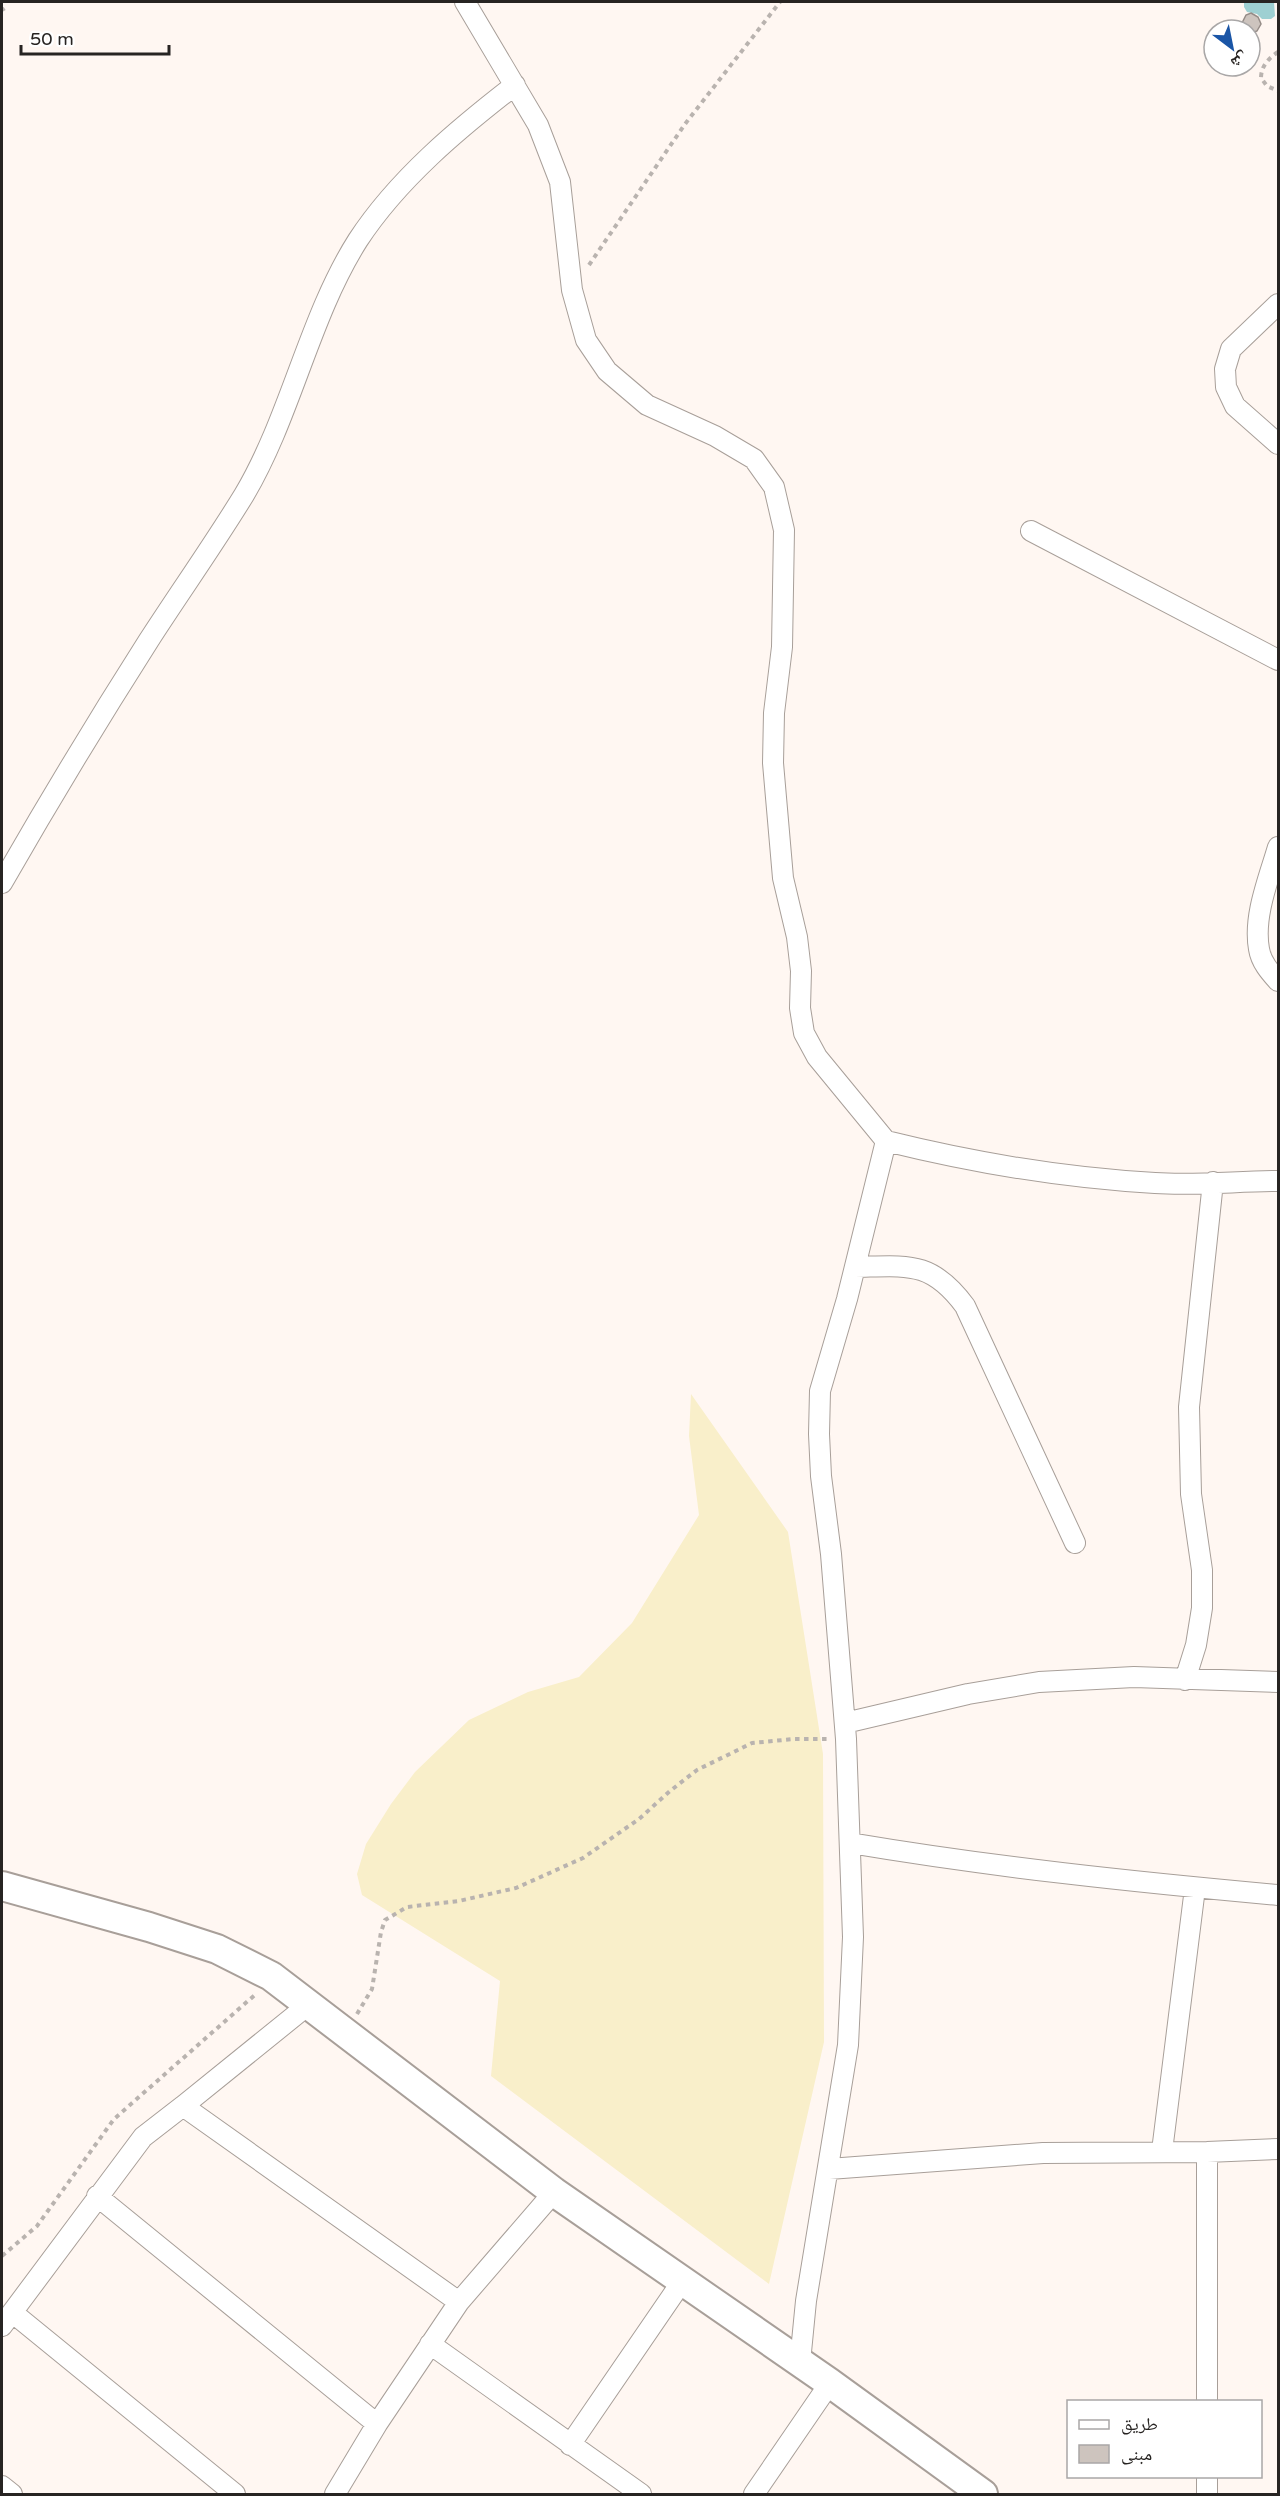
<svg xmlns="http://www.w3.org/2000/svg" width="1280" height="2496" viewBox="0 0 1280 2496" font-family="'Varela Round','Noto Naskh Arabic',sans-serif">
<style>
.sand{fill:#f9efca}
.water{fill:#9ed0d2}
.building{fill:#cdc4be;stroke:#958c87;stroke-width:1.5}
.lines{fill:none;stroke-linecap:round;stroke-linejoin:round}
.street-casing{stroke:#a89f99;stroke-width:22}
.secondary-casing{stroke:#a89f99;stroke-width:32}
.path{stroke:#b9b3af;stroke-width:4;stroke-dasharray:4.5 4.5;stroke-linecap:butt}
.street{stroke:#fff;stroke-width:20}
.secondary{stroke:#fff;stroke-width:28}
</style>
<rect width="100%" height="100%" fill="#fff7f2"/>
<!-- sand -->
<path class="sand" d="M691,1394L788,1532L823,1754L824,2042L769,2284L491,2076L500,1981L362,1895L357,1874L366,1844L391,1804L415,1772L469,1720L528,1692L579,1677L632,1623L699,1515L689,1436Z"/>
<!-- water -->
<path class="water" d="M1244,2H1274L1275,16L1271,19H1262L1257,14L1247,12L1244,7Z"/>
<!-- building -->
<path class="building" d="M1251,13L1258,17L1261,24L1257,31L1252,33L1250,30H1245L1242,23L1246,15Z"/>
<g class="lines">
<!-- street casing -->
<g class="street-casing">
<path id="street" d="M465,2L538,125L560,182L572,290L586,340L607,371L647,405L715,436L754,459L774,487L784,530L782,647L774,713L773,763L783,878L797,937L801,971L800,1008L804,1033L817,1057L886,1141L847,1299L820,1391L819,1434L821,1476L831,1554L846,1739L853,1937L848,2045L806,2301L800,2362
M1278,304L1231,349L1225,369L1226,387L1235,406L1278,444
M1031,531L1278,660
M1278,847C1269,878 1253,916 1259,949C1261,962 1270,972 1278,981
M2,883C49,801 98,720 149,640C180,592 214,544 244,495C291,416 309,317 358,240C398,179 458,129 515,85
M886,1141C975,1163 1064,1178 1155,1183C1196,1186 1238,1181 1278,1181
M855,1267C907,1266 931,1260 965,1306L1075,1543
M1185,1680L1196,1645L1202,1608V1570L1191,1494L1189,1407L1213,1182
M845,1723L968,1694L1039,1682L1134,1677L1278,1682
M850,1843C992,1867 1135,1882 1278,1895
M183,2106L308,2005
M1162,2151L1195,1888
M1207,2152V2402
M829,2169L1043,2153L1207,2152L1278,2149
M97,2196L377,2424
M13,2313L235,2494
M2,2326L143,2137L183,2106L459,2302
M430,2344L641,2494
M570,2445L683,2280
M1207,2476V2494
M2,2486L12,2494
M335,2494L377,2424L459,2302L554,2192
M754,2494L830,2383"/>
</g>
<!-- secondary casing -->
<g class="secondary-casing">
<path id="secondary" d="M2,1886L149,1927L217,1949L271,1976L554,2192L830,2383L983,2494"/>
</g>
<!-- path -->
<path class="path" d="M2,8L4,11
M1278,52C1269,58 1261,66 1261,78L1267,86L1278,91
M589,265L685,124L780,2
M357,2014L372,1989L381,1932L385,1920L407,1907L459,1901L516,1888L583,1858L639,1819L670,1791L697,1770L752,1743L794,1739H828
M2,2256L37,2226L114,2119L257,1993"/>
<!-- street -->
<use href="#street" class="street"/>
<!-- secondary -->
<use href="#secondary" class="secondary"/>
</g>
<!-- border -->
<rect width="1280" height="2496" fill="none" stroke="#272422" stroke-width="6"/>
<!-- legend -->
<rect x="1067" y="2400" width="195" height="78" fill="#ffffff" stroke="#a9a7a7" stroke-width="1.5"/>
<rect x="1079" y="2420" width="30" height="9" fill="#ffffff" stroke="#a9a7a7" stroke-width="1.5"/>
<text x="1121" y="2430" font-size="18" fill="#272422">طريق</text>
<rect x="1079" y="2445" width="30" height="18" fill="#cdc4be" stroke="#a9a7a7" stroke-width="1.5"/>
<text x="1121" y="2460" font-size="18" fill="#272422">مبنى</text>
<!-- north arrow -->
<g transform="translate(1232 48) rotate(148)"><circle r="28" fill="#ffffff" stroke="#a9a7a7" stroke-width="1.5"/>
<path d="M0-4.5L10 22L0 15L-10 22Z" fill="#1a55a6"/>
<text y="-9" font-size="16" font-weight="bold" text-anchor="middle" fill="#272422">ش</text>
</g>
<!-- scale -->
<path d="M21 45v9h148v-9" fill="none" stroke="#272422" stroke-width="3"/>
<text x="30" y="45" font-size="18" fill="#272422" stroke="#ffffff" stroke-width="4.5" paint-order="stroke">50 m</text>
</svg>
